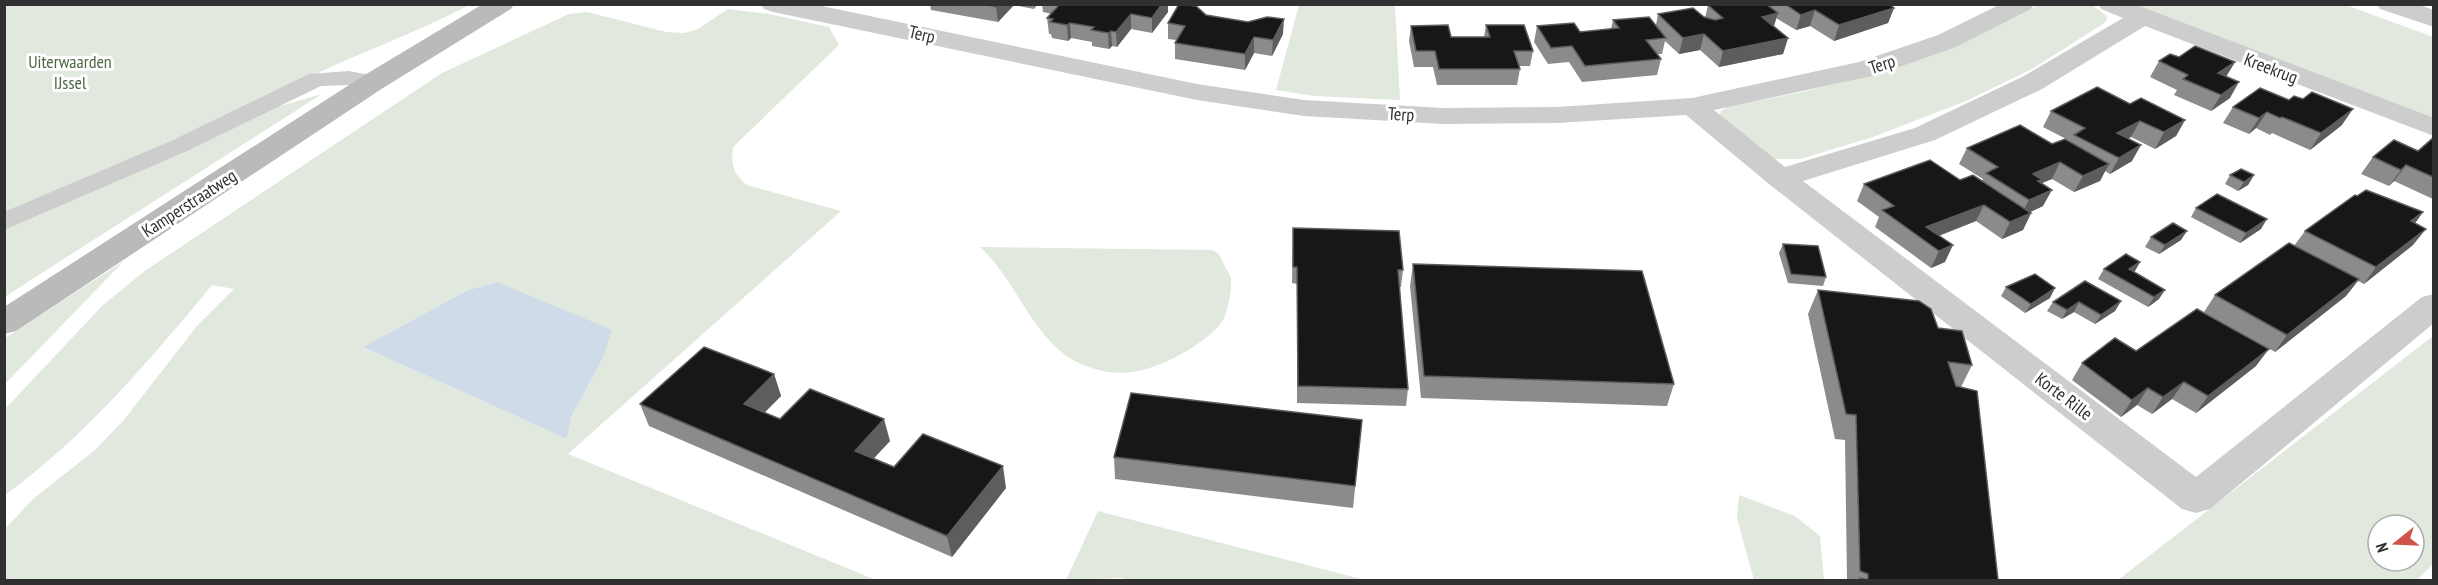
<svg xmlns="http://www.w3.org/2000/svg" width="2438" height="585" viewBox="0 0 2438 585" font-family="'PT Sans Narrow',sans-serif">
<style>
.green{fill:#e1e8dd;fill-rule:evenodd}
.water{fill:#cfdbe8}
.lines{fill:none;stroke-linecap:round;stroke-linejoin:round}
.service{fill:#cdcdcd;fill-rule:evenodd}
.minor{fill:#cdcdcd;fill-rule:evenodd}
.secondary{fill:#bababa;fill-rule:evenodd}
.wall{fill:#8b8b8b}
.shaded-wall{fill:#5d5d5d}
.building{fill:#171717;stroke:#5d5d5d;stroke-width:1.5}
.labels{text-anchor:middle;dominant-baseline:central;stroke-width:6;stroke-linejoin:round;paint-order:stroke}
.street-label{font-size:18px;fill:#303030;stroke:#fff}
.park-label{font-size:18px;fill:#4e6743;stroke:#fff}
</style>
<rect width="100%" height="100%" fill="#fff"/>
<!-- green -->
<path class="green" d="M4,5H469C416,33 358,53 303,80C205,127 105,171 5,216Z
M1299,5H1395L1400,100L1314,96L1276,90Z
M2038,5H2092L2107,16L2106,22L2032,69L1966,101L1873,137L1800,159H1775L1718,119L1721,111L1729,106C1842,87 1937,59 2038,5Z
M2113,5H2346L2433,37V125Z
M728,9L769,14L829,27L839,45L733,147C731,165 733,174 747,185L841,211L568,454L876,580H5L4,530L33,499L95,450L123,421L197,326L234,289L212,285C149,361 85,437 5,495V409L103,305L146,270L442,73L569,14L587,12L666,32L684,33L698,29ZM497,282L602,360L571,417L567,439L363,347L468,290Z
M322,94L40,274L5,297V228L266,110Z
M980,247L1212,250C1220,253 1222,259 1225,267C1227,270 1230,275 1231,279C1232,289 1228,311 1223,320C1211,341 1162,367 1138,371C1115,376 1088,370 1068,357C1036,335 1021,297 998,267C993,260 986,253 980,247Z
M124,261L5,384V338Z
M2433,336V564L2417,580H2118ZM2378,525H2414V561H2378Z
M1739,495L1795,516L1820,536L1824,580H1754L1737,518Z
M1098,511L1365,580H1132L1120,578L1066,580Z"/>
<!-- water -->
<path class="water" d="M497,282L612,330L602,360L571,417L567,439L363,347L468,290Z"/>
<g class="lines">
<!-- service -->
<path class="service" d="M349,71L381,77L384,82L381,87L373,89L349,85L321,86L187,151L4,230V212L171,141L309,74Z"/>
<!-- minor -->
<path class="minor" d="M761,4H812L1197,84L1304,100L1444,108L1557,107L1692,98L1859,62L1938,35L2001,4H2034L2031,9L1956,47L1876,75L1714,110L1785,167L1915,128L2022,77L2123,18L2101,9L2098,4H2134L2434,118V136L2145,26L2042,89L1935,140L1803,181L2196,477L2422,297L2434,294V323L2210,509L2196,513L2182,509L1769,184L1686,115L1557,123L1444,124L1304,116L1197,100L773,12L764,9Z
M2377,4H2416L2434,10V27L2380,9Z"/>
<!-- secondary -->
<path class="secondary" d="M483,4H514L511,9L383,88L16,331L4,334V307L363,76Z"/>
</g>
<!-- wall -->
<path class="wall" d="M930,4H1038L1034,9L1014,5L998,22L931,10Z
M1042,4H1168V12L1152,33L1131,29L1117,47L1112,46L1109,49L1092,46V42L1071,38L1068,41L1052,38L1051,34H1049L1047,18L1052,14L1043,12Z
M1711,4H1889L1894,8L1888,23L1834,41L1810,26L1796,30L1776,18L1774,26L1788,38L1783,54L1719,67L1700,50L1679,54L1665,41L1662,54H1657L1661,59L1657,75L1582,82L1569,62L1548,64L1534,42L1537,26L1580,32L1611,29L1613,20L1656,25L1658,14L1705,18L1708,5Z
M1206,15L1248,22L1283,34L1272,56L1254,53L1245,70L1175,59V43L1176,40L1168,39V23Z
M1486,25L1533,51L1530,66H1519L1520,69L1517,85H1437L1433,67H1414L1409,41L1411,26L1451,37H1484Z
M2179,57L2235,62L2226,77L2230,98L2211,111L2174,95L2177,90L2150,77L2159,61Z
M2289,100L2342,125L2310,150L2272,133L2270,135L2256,128L2249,134L2223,123L2233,107Z
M2130,104L2185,120L2176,136L2155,149L2131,137L2128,138L2132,161L2110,174L2105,171L2100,181L2074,192L2052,179L2041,183L2043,206L2030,212L2031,213L2023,230L2002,239L1976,221L1939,236L1945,262L1931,268L1875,227L1879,217L1857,201L1864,184L1960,180L1982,181L1983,179L1959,164L1967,148L2052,144L2070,142V141L2043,127L2051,111Z
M2433,138V199L2394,181L2389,186L2361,174L2373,157L2418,151Z
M2230,175H2254L2248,185L2238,191L2225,184Z
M2357,196L2423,212L2415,223L2413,245L2364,284L2358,281L2346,296L2275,352L2204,312L2215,295L2294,246L2305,231Z
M2196,208L2261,229L2240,243L2191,217Z
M1293,228L1403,270L1401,287H1399L1408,389L1406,406L1297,403V284L1292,283Z
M2151,237L2181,240L2159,254L2145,247Z
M1783,244L1826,277L1823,286L1788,283L1779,253Z
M2140,262L2134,272L2159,299L2148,307L2098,279L2104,269Z
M1413,264L1674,384L1667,406L1421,398L1410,286Z
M2006,287L2050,298L2025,313L2001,296Z
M1818,290L1938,328L1972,365L1961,387L1998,580H1847L1845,440L1835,439L1808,314Z
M2121,301L2115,311L2095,324L2074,312L2062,319L2047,311L2053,302Z
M2136,351L2256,366L2196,413L2172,399L2152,414L2137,405L2121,417L2072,380L2082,363Z
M774,374L781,396L764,413L780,419L890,441L874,458L894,467L1006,488L952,557L649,426L640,404Z
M1362,420L1353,508L1115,479L1114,457Z"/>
<!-- shaded-wall -->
<path class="shaded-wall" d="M998,4L1014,5L998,22L996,7Z
M1162,4H1168V12L1152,33V18Z
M1894,8L1888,23L1834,41L1839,25Z
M1815,10L1810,26L1796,30L1801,15Z
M1778,13L1773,29L1762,17Z
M1131,14V29L1117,47L1116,32Z
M1284,19L1283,34L1272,56L1273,40Z
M1070,23L1071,38L1068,41L1067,25Z
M1111,31L1112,46L1109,49L1108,33Z
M1704,34L1700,50L1679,54L1683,38Z
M1254,37V53L1245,70V54Z
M1788,38L1783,54L1719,67L1723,51Z
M2235,62L2225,78L2218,73Z
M2239,82L2230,98L2211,111L2221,95Z
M2353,109L2342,125L2310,150L2321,133Z
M2267,112L2256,128L2249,134L2259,118Z
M2185,120L2176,136L2155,149L2164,132Z
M2140,121L2131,137L2109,149L2117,133Z
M2141,145L2132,161L2110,174L2119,158Z
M2060,162L2052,179L2040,184L2033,174Z
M2109,164L2100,181L2074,192L2083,176Z
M2406,165L2394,181L2389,186L2401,170Z
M2254,175L2248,185L2238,191L2244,182Z
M2052,190L2043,206L2020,217L2029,200Z
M1984,205L1976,221L1925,241L1926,227Z
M2423,212L2411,229V221Z
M2031,213L2023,230L2002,239L2010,222Z
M2267,219L2261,229L2240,243L2246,233Z
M2426,229L2413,245L2364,284L2376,267Z
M2187,231L2181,240L2159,254L2165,245Z
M1953,245L1945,262L1931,268L1939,251Z
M2140,262L2135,271L2124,279L2129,269Z
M2359,279L2346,296L2275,352L2287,335Z
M2055,288L2050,298L2025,313L2031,304Z
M2165,290L2159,299L2148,307L2154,297Z
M2121,301L2115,311L2095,324L2101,315Z
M2079,302L2074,312L2062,319L2067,310Z
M2269,349L2256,366L2196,413L2208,396Z
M774,374L781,396L751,426L744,404Z
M2184,382L2172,399L2152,414L2163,397Z
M2148,388L2137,405L2121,417L2132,400Z
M884,419L890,441L861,472L855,451Z
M1003,466L1006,488L952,557L947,536Z"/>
<!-- building -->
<path class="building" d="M984,4H998L996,7Z
M1060,4H1162L1152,18L1131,14L1116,32L1111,31L1108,33L1091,30L1094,27L1070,23L1067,25L1050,22L1053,19L1047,18Z
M1179,4L1196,6L1206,15L1248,22L1267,17L1284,19L1273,40L1254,37L1245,54L1175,43L1185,26L1168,23Z
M1711,4H1766L1778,13L1762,17L1788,38L1723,51L1704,34L1683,38L1658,14L1693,8L1704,17L1715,20L1723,18L1708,5Z
M1785,4H1889L1894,8L1839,25L1815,10L1801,15Z
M1649,17L1666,38L1646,40L1661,59L1585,66L1572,46L1551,48L1537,26L1574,23L1580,32L1619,28L1613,20Z
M1448,25L1451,37H1490L1486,25H1524L1533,51H1514L1520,69H1439L1435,51H1416L1411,26Z
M2195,46L2235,62L2218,73L2239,82L2221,95L2183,79L2188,75L2159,61L2170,54L2179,57Z
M2097,87L2130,104L2141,98L2185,120L2164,132L2140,121L2117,133L2141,145L2119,158L2074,135L2085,128L2051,111Z
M2260,88L2289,100L2294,96L2303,99L2312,92L2353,109L2321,133L2282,117L2280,118L2267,112L2259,118L2233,107Z
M2020,125L2052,144L2065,139L2109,164L2083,176L2060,162L2033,174L2042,180L2038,181L2052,190L2029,200L1986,173L1998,167L1967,148Z
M2433,138V177L2406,165L2401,170L2373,157L2394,140L2418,151Z
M1930,160L1960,180L1973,175L2031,213L2010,222L1984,205L1926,227L1953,245L1939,251L1882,210L1894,206L1864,184Z
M2241,169L2254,175L2244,182L2230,175Z
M2366,190L2423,212L2411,221L2426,229L2376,267L2305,231L2355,195L2357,196Z
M2217,194L2267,219L2246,233L2196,208Z
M2173,223L2187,231L2165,245L2151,237Z
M1293,228L1399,231L1403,270H1398L1408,389L1298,386L1297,267H1293Z
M2289,243L2359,279L2287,335L2215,295Z
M1783,244L1818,246L1826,277L1791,274Z
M2126,254L2140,262L2129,269L2165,290L2154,297L2104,269Z
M1413,264L1642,271L1674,384L1424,376Z
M2035,274L2055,288L2031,304L2006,287Z
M2085,281L2121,301L2101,315L2079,302L2067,310L2053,302Z
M1818,290L1919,301L1931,309L1938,328L1962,331L1972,365L1948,362L1956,386L1977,391L1998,580H1860V578L1868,580V574L1860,571L1856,415L1846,414Z
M2197,309L2269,349L2208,396L2184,382L2163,397L2148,388L2132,400L2082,363L2115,338L2136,351Z
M704,347L774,374L744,404L780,419L810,389L884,419L855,451L894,467L923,434L1003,466L947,536L640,404Z
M1131,393L1362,420L1355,486L1114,457Z"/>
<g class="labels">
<!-- street labels -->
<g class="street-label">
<text transform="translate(922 34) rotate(13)">Terp</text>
<text transform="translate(1882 64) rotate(-18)">Terp</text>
<text transform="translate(2271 68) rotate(21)">Kreekrug</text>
<text transform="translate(1401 114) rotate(4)">Terp</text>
<text transform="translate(189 203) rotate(-33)">Kamperstraatweg</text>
<text transform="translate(2064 396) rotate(37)">Korte Rille</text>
</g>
<!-- park labels -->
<g class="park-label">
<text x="70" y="61">Uiterwaarden<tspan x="70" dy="21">IJssel</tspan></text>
</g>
</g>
<!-- border -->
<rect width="2438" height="585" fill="none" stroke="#303030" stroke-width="12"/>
<!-- north arrow -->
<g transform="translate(2396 543) rotate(252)"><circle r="28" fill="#ffffff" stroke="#acacac" stroke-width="1.5"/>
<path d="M0-4.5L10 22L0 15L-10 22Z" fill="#cf554a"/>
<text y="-9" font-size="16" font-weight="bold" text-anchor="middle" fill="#303030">N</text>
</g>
</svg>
